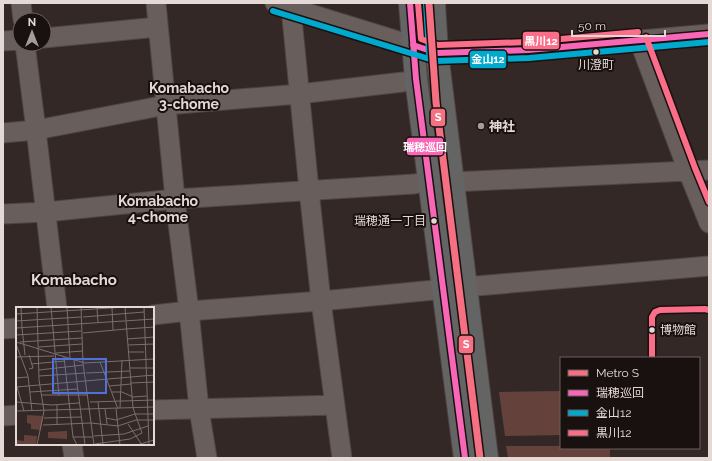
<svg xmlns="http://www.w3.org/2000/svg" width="712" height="461" viewBox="0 0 712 461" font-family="Raleway,'Noto Sans JP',sans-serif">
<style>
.green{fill:#65413b}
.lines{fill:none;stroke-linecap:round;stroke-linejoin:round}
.minor-casing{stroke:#4e4643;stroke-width:21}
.major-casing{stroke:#4e4643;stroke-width:24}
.minor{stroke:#685f5d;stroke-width:19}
.major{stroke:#656465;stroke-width:22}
.bus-1-casing{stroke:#19110f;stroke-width:9}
.bus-2-casing{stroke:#19110f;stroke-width:9}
.bus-3-casing{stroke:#19110f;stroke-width:9}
.bus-1{stroke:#fa66b7;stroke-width:6}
.bus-2{stroke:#00a9ce;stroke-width:6}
.bus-3{stroke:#fb6d88;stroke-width:6}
.metro-1-casing{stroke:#19110f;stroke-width:10}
.metro-1{stroke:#f47082;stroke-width:7}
.bus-dot{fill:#e5d9d6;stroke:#19110f;stroke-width:1.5}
.poi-dot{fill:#a79b98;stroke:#19110f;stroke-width:1.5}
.labels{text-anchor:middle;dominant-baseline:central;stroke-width:4;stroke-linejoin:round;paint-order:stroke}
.bus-label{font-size:12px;fill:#e5d9d6;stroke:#19110f}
.poi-label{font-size:13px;font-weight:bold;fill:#e5d9d6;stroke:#19110f;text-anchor:start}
.neighbourhood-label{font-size:14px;font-weight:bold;fill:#e5d9d6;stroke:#19110f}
.quarter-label{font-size:15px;font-weight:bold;fill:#e5d9d6;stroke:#19110f}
.inset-road{fill:none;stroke:#7a6f6c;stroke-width:1}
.view{fill:#4f71d8;fill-opacity:0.15;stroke:#4f71d8;stroke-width:2}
.inset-edge{fill:none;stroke:#e5d9d6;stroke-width:2}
.line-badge{stroke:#19110f;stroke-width:1.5}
.badge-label{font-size:11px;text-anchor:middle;font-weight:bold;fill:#fff}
</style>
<rect width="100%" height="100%" fill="#332826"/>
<!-- green -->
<path class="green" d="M561,391V435L505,436L499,392Z
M506,446H561V448H610V458H508Z"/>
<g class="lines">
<!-- minor casing -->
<g class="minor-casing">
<path id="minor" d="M21,3L23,20
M156,3L175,199L189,311L199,409L207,458
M275,3L437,53L528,50L709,34
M291,8L309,190L321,301L342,458
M44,38L158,27
M639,40L688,171L709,223
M3,41L20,40
M25,44L36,130L57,308
M3,133L36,130L166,105L299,94L403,82
M453,182L709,170
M3,214L46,212L175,199L414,184L430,181
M153,315L189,311L321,301L465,287L709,266
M3,329L17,328
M153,410L335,405
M3,416L17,415
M72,444L74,458"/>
</g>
<!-- major casing -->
<g class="major-casing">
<path id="major" d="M410,3L416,79L465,458
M434,3L437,53L487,458"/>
</g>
<!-- minor -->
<use href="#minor" class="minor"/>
<!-- major -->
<use href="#major" class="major"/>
<!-- bus-1 casing -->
<g class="bus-1-casing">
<path id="bus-1" d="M410,3L416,79L465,458
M413,45L437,53L528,50L709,34"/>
</g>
<!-- bus-2 casing -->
<g class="bus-2-casing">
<path id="bus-2" d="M426,3L429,53
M273,11L436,61L529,58L709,42"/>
</g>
<!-- bus-3 casing -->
<g class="bus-3-casing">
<path id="bus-3" d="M418,3L421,39L438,45L528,42L638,32
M646,37L695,168L709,202
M652,358V317L655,312L660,310L705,309L709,310"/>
</g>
<!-- bus-1 -->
<use href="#bus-1" class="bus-1"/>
<!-- bus-2 -->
<use href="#bus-2" class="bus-2"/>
<!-- bus-3 -->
<use href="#bus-3" class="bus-3"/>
<!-- metro-1 casing -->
<g class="metro-1-casing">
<path id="metro-1" d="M429,3L436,102L480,458"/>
</g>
<!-- metro-1 -->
<use href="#metro-1" class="metro-1"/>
</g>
<!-- markers -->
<g class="bus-dot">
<circle cx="596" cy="52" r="3.5"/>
<circle cx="434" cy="221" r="3.5"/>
<circle cx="652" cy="330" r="3.5"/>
</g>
<circle class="poi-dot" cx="481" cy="126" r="4"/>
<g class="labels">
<!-- bus labels -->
<g class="bus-label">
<text x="596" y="65">川澄町</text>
<text x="426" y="221" text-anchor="end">瑞穂通一丁目</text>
<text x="660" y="330" text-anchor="start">博物館</text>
</g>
<!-- poi labels -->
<g class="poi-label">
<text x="489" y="126">神社</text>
</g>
<!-- neighbourhood labels -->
<g class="neighbourhood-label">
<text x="189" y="88">Komabacho<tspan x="189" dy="16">3-chome</tspan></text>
<text x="158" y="201">Komabacho<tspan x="158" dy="16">4-chome</tspan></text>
</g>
<!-- quarter labels -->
<g class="quarter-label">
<text x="74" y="280">Komabacho</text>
</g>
</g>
<!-- overview -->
<g transform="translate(16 307)">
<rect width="138" height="138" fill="#332826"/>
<path d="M11,108L27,109L25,123L15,122V117L11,116ZM51,124V132L32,131V125ZM8,128L21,129L20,138L0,137L1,133L8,134Z" fill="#65413b"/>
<path class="inset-road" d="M5,0L6,20M21,0L23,73L28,104L21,138M35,0L43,89M51,0L52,17M65,0L67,56L78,138M109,0L110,13M128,0L133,138M81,1L82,15M96,1L97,23M0,7L110,0M67,10L128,5M0,14L65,10M52,18L54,52M0,21L138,12M6,21L9,48M110,22L138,20M67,26L110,22M0,28L65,24M111,32L138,30M0,35L69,56L138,52M4,35L66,31M0,37L12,69L16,104M112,38L138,37M23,40L66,37M112,45H128M40,46L67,44M13,48L17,61L13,62M0,50L38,49M48,50L57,130L61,138M58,53L69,138M84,55L102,102M15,57L49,54M114,61H138M23,63L67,58M70,66L114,64M23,69L69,66M0,71L12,70M115,76L138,75M93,79L115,77M0,80L138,68M1,80L8,104M14,85L62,82M96,85H106L117,90L131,89M25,88H72M0,95L36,98L63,96M74,95L138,93M82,95L87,137M104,101L106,53M89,102L91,117M100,102L104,138M0,104L138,100M28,111L65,110M90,111L100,113L119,107H138M112,117L126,138M27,118L75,116L102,119L120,113H138M41,118V98M78,129L108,127L132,119M57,130H77M79,137L114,132L126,126L117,101L110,14M121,138L138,133"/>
<path class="view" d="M37,52H90V86H37Z"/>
<rect width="138" height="138" class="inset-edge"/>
</g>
<g class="line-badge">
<rect x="522" y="31" width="38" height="19" rx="4" fill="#fb6d88"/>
<rect x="469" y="50" width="38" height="19" rx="4" fill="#00a9ce"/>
<rect x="430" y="108" width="16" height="19" rx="4" fill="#f47082"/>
<rect x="406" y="137" width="38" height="19" rx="4" fill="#fa66b7"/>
<rect x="458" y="335" width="16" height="19" rx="4" fill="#f47082"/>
</g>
<g class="badge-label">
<text x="541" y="45">黒川12</text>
<text x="488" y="63">金山12</text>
<text x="438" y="121">S</text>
<text x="425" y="151">瑞穂巡回</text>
<text x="466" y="348">S</text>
</g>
<!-- border -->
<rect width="712" height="461" fill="none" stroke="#e5d9d6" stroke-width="8"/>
<!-- legend -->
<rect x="560" y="357" width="140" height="92" fill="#19110f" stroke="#6b615f"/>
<rect x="568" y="370" width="20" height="6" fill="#f47082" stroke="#6b615f"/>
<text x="596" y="377" font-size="12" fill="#e5d9d6">Metro S</text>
<rect x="568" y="390" width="20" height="6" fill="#fa66b7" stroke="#6b615f"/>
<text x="596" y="397" font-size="12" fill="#e5d9d6">瑞穂巡回</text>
<rect x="568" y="410" width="20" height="6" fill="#00a9ce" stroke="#6b615f"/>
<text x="596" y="417" font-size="12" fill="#e5d9d6">金山12</text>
<rect x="568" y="430" width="20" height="6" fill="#fb6d88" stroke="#6b615f"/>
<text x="596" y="437" font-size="12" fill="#e5d9d6">黒川12</text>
<!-- north arrow -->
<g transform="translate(32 32)"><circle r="19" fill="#19110f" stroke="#6b615f"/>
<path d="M0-3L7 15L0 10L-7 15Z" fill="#a79b98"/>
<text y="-6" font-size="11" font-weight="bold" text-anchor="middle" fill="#e5d9d6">N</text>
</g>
<!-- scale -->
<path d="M572 30v6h93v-6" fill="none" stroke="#e5d9d6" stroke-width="2"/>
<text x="578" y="30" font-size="12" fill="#e5d9d6" stroke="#19110f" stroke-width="3" paint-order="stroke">50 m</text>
</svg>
